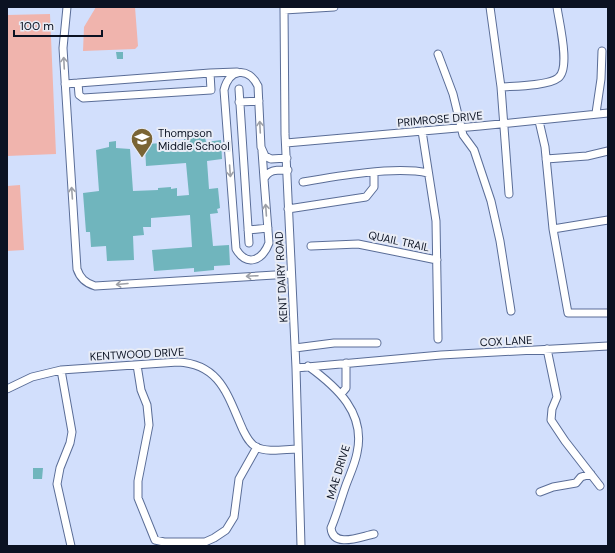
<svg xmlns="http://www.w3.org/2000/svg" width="615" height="553" viewBox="0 0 615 553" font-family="'DM Sans',sans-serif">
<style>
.pitch{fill:#f0b4ad}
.building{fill:#70b5bd}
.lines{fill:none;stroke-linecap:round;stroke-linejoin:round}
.minor-casing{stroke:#5a6d97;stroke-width:9}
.minor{stroke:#fff;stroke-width:7}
.oneway{stroke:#9da0a7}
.labels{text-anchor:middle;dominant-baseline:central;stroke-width:4;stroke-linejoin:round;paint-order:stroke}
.street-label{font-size:11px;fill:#0b1222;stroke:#e8ecf6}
.poi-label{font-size:11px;fill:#0b1222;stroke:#e8ecf6;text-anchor:start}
</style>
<rect width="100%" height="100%" fill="#d2dffc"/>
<!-- pitch -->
<path class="pitch" d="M96,7H135L138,46L135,49L83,51L84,27Z
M50,14L56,154L7,156V15Z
M20,185L24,250L7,251V186Z"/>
<!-- building -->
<path class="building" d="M116,52H123V59H117Z
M205,137L206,142L221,140L222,159L207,161L209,189L218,188L220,208L217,209L218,213L210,214L213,246L229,245L230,265L214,266V270L194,272V268L154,271L152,250L192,247L190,215L151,218V227H143L144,235L133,236L134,260L107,261L106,246L91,247L90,232H86L83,193L99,191L96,150L109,147V142L116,141V148L130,149L133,191L158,190V188L171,187V189L177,188V196L189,195L186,163L146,166L145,144L184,142V138Z
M33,468H43L42,479H33Z"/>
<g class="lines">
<!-- minor casing -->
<g class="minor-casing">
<path id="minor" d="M67,7L63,48L77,269C80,278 85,283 95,286L291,274
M284,7L285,134L296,368L301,546
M490,7L501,87L509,194
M284,10L334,7
M438,54L453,94L463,135L474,150L491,201L500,241L511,311
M210,73L237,72
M65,84L210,73L211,90L83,98L79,95L78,83
M501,87C514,86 548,86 558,78C571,69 559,22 557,7
M239,89L249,243
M239,102L259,101
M596,113L601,79L602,51
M539,121L545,147L553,229L568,313H608
M422,131L436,221L438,339
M286,143L480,126L608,113
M262,151L264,179
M287,158L271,159L265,156L261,147L258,86C248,66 229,69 224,90L236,249C247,267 262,261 269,243L264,179C269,169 277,170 288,170
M546,159L587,156L608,151
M303,182C337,176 395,166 428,173
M288,209L366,197L374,187V173
M553,229L608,220
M248,230L268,228
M311,246L358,244L437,260
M295,348L334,343H377
M547,349L557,397L552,409L551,420L565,441L600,486
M137,365L141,390L147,405L149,425L138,481V498L155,540L164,542H205L214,538L226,530L234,517L239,479L257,447
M308,366C337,387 366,413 357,453C355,464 350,474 346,485C341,499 337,514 331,528C333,549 362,536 374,534
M296,368L441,355L608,346
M61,370L72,432L70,443L60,468L57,484L71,546
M7,389L32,377L61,370L178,362C221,364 228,397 243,430C246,436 249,443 256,447C268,453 285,449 298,449
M341,394L346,388V363
M540,492L553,487L576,483L581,477L591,474"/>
</g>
<!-- minor -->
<use href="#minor" class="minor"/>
</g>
<!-- one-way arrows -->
<defs><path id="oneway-shaft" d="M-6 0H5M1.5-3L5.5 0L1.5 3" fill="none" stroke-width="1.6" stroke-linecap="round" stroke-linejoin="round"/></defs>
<g class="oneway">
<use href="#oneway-shaft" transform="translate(64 63) rotate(-93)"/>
<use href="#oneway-shaft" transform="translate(260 127) rotate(-93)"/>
<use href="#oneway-shaft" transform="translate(230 171) rotate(86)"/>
<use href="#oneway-shaft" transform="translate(72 193) rotate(-94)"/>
<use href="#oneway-shaft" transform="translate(266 210) rotate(-94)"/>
<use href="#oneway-shaft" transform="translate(252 276) rotate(177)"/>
<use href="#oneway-shaft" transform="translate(122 284) rotate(175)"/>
</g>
<!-- icons -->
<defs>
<g id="school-pin" transform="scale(1.15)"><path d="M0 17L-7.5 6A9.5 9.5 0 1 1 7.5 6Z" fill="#7a6434" stroke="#e8ecf6"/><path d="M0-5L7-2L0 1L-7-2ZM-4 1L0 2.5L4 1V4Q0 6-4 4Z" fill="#fff"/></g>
</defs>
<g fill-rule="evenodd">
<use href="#school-pin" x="142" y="139"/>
</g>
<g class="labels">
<!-- street labels -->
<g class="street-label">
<text transform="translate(440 119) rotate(-5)">PRIMROSE DRIVE</text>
<text transform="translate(399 241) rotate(12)">QUAIL TRAIL</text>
<text transform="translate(281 277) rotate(-93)">KENT DAIRY ROAD</text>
<text transform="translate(506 341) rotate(-3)">COX LANE</text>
<text transform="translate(137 354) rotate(-3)">KENTWOOD DRIVE</text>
<text transform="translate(338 472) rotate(-73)">MAE DRIVE</text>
</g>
<!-- poi labels -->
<g class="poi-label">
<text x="158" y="133">Thompson<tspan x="158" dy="13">Middle School</tspan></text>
</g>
</g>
<!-- border -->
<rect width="615" height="553" fill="none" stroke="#0b1222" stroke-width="16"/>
<!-- scale -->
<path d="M14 30v6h88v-6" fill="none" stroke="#0b1222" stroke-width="2"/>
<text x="20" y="30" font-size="12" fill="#0b1222" stroke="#e8ecf6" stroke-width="3" paint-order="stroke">100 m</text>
</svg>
